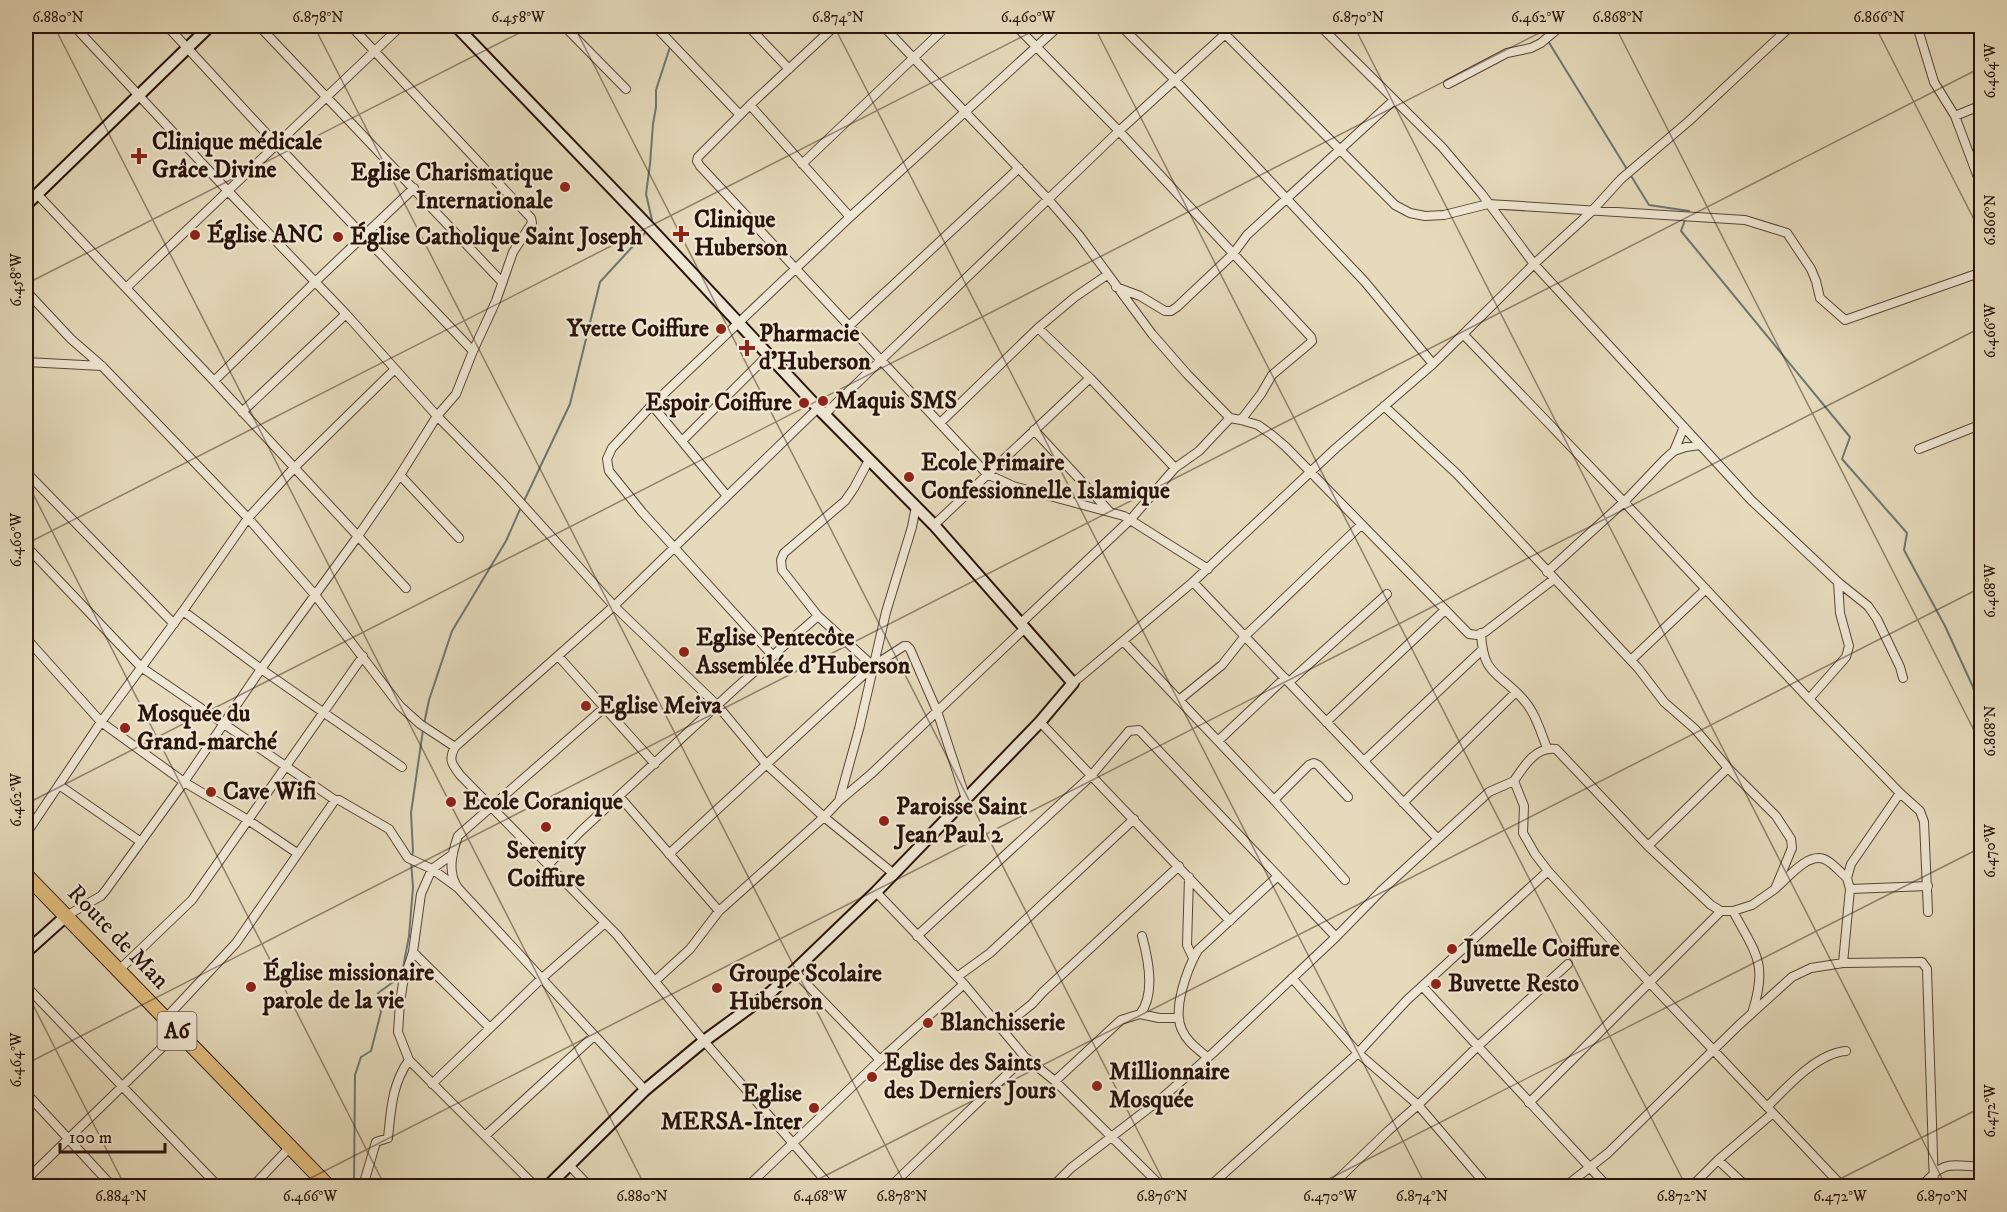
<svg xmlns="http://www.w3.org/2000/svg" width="2007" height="1212" viewBox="0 0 2007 1212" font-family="'IM FELL DW Pica',serif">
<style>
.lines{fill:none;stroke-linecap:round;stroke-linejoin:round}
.stream{stroke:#6b7772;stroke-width:2}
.street-casing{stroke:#584537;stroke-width:10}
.secondary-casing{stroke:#29130b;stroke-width:14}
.highway-casing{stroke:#29130b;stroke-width:16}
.street{stroke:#eee7d3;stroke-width:8}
.secondary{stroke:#eee7d3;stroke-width:10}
.highway{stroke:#e2bd7e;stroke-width:14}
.ticks{fill:none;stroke:#29130b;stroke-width:1.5;stroke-opacity:0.45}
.poi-dot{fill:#8f2418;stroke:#eee7d3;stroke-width:2}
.labels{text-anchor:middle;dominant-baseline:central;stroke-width:4.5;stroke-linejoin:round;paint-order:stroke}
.shield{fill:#eee7d3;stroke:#645347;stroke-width:1.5}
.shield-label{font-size:22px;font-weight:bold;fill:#29130b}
.poi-label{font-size:24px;font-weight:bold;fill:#29130b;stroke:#eee7d3;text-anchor:start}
.street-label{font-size:24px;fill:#29130b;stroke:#eee7d3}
.neatline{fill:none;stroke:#29130b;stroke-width:2}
.ticks-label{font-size:15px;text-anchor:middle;fill:#29130b}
</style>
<rect width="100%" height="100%" fill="#e5dabb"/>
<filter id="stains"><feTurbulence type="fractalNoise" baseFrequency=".00333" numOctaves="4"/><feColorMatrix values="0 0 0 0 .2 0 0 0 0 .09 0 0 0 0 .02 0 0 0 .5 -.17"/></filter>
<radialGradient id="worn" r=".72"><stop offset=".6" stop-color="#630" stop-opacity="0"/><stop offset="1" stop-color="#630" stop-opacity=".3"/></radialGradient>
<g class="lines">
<!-- stream -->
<path class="stream" d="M1540,26L1546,36
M1548,41L1649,205L1689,211L1688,215
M652,220L646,194L650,164L653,124L656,107V90L670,47
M1685,220L1681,231L1850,437L1842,459L1907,533L1904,550L1945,626L1973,687L1982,721
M524,501L570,404L600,282L645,233
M424,724L429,700L452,631L506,541L521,507
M354,1184L355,1075L361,1057L371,1051L381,1012L378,993L396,980L403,968L409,936L413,887L411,861L413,851L411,813L423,730"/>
<!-- street casing -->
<g class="street-casing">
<path id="street" d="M74,26L227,190L346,314L437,416L503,483L614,606L718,706L766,764L824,817L894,874
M167,26L276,144L473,351
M259,26L502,282
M564,26L626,89
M655,26L740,115
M748,26L789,69
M835,26L750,105L698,157L697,161L700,166L987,474L1013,486L1124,516L1208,569
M883,26L1048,199L1079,235L1152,334L1187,374L1230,418L1241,420L1258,425L1272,435L1286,447L1469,634L1477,635L1485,632L1554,579
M1016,26L1119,131L1311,337L1312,341L1309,344L1272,375L1261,394L1241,420
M1121,26L1174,79L1365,282L1433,364
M1217,26L1395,205L1410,213L1425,216L1444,215L1488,204L1745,220L1787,233L1811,269L1816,281L1820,298L1845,320L1982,272
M1320,26L1442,147L1481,193L1534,264L1751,500L1838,582L1868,606L1877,619L1900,667L1903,678
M1917,26L1934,82L1955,116L1982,188
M26,31L31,26
M1448,84L1507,53L1531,48L1541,43L1561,26
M750,105L850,217
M1955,116L1982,105
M802,164L947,26
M37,194L214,381L406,588
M1116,287L1140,296L1165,311H1171L1177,307L1233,254L1247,235L1394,100
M126,288L401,26
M26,291L71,339L102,366L248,518L315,595L400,706L420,724L455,747
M849,326L1019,168
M1038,328L1090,378L1175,468
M1464,335L1624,502L1809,699L1900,793L1920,811L1924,822L1928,912
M26,362L102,366
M214,381L315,282L414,188
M652,405L727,496
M1384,406L1457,474L1638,668L1664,702L1695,729L1728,768L1776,816L1791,839L1792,848L1775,889L1752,905L1733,911H1721L1711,905L1648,846L1556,749C1536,746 1524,766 1514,781L1524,806L1523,833L1535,854L1548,871L1649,982L1842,1186
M818,408L614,606L455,747C448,760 452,764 460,775L617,935L704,1041L830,1186
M242,412L346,314
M825,414L1119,131L1234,26
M940,423L1038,328L1075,297L1107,275
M1034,430L1109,511
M682,441L768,355
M1919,449L1982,424
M1674,451L1684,427
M869,460L854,488L845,501L784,553L781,560L782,570L818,616L873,666
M26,472L174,624
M400,475L459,538
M934,525L1090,378
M26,546L141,667L335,800H339L389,829L408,858L432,869L458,888
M1547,572L1624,502L1665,459L1674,451L1686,447L1700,445
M1193,582L1438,839
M183,611L261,669L402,767
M1021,623L1131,519L1175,468L1199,451L1230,418
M1481,633C1483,675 1497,671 1522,698C1535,712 1540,730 1547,748
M26,638L101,722L184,782L248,820L297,853
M1123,641L1274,800L1345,880
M773,656L642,512L609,471L607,459L612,448L652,405L850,217L1059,26
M559,657L655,764
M1631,660L1706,589
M1289,682L1387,594
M1073,683L1193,582L1336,448L1433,364L1534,264L1591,212L1621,179L1689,121L1791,26
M1809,699L1846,657L1849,646L1840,613L1838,582
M1179,700L1222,665L1245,636L1361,525
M604,708L458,836C452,853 447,872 458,888L645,1090
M1040,722L1230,921
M1326,722L1445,610
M1218,741L1285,678
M1364,761L1482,650
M59,785L141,842
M619,796L719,911
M1274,800L1309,765L1314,763L1318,765L1348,797
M839,801L871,774L1025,628
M1403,803L1516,692
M26,834L101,722L183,611L248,518L295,467L394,370
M1648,846L1728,768
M669,854L873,666L904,646H907L910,649L937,711L966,799
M548,865L581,831L738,686L818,616
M1189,877L1187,945L1193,958
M1776,888C1788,878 1807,853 1824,859C1832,862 1840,872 1847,878
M1850,889L1928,886
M876,892L964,984L1025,1057L1055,1081L1161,1186
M1733,911C1755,953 1768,962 1753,1010
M66,916L101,896L106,890L184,782L261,669L358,536L400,475L437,416L456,394L473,351L496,301L513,252L532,223L531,218L351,26
M917,936L1091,776L1129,731L1139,730L1336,937
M413,952L490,1028
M1843,963L1850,889L1847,878L1851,864L1900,793
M118,971L192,900L363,656
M794,971L880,1060
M957,977L990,953L1134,819
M1292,978L1358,1053L1418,1105L1487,1186
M655,981L690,949L719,911L824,817L839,801L859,729L886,612L912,527L916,506
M26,986L218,1186
M1423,987L1607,1186
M1140,1014C1156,994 1148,958 1142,936
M165,1019L236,943L335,800
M1001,1029L1032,1004L1043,992L1179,866
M1207,1057C1198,1049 1187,1042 1182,1030C1172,1010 1187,969 1198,950L1278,876
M409,1060L535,1186
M1055,1081L1121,1020L1140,1014L1159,1018H1178
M432,1084L541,979L605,923
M26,1093L112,1186
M1529,1103L1721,911
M1767,1107C1787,1087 1817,1053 1846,1051
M485,1136L594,1036
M1718,1160L1746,1186
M569,1165L589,1186
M26,1180L178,1032
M253,1186L290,1147
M363,1186L376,1142L388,1138C391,1109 392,1084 409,1060L398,1032L400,1003L403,983L413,952L421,894L432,869L453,854
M748,1186L880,1060L964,984
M891,1186L1025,1057
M1053,1186L1071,1168L1162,1098L1213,1053L1336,937L1381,891L1489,792L1514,781
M1210,1186L1358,1053L1407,1000L1548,871
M1331,1186L1388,1131L1418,1105L1478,1046L1568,964
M1566,1186L1608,1153L1739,1025L1792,977L1811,968L1843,963L1922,962L1927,969L1934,1186
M1692,1186L1718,1160L1773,1113
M1922,1186C1944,1160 1949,1165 1982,1167"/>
</g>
<!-- secondary casing -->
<g class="secondary-casing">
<path id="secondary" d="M456,26L650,228L818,408L934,525L1073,683L1040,722L876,892L794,971L771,992L704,1041L645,1090L548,1186
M26,205L210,26
M26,952L66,916"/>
</g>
<!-- highway casing -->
<g class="highway-casing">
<path id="highway" d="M26,875L328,1186"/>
</g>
<!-- street -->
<use href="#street" class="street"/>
<!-- secondary -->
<use href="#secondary" class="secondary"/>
<!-- highway -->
<use href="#highway" class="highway"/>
</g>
<!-- ticks -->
<path class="ticks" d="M54,26L645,1186M314,26L906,1186M574,26L1166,1186M834,26L1426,1186M1094,26L1686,1186M1354,26L1946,1186M1615,26L1982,746M1875,26L1982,235M26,284L533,26M26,480L385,1186M26,544L1043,26M26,804L1553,26M26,991L125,1186M26,1064L1982,67M295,1186L1982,327M805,1186L1982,587M1315,1186L1982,847M1826,1186L1982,1107"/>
<!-- markers -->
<g class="poi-dot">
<path d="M136 147h6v6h6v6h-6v6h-6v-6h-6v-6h6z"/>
<circle cx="565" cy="187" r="6"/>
<path d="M678 225h6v6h6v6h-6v6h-6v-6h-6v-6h6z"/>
<circle cx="195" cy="235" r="6"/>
<circle cx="338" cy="237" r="6"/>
<circle cx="721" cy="329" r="6"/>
<path d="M744 339h6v6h6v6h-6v6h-6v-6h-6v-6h6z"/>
<circle cx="823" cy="401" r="6"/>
<circle cx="804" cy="403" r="6"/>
<circle cx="909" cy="477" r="6"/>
<circle cx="684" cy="652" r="6"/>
<circle cx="586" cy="706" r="6"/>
<circle cx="125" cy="728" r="6"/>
<circle cx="211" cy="792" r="6"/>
<circle cx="451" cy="802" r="6"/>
<circle cx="884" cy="821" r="6"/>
<circle cx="546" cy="827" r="6"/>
<circle cx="1452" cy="949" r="6"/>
<circle cx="1436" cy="984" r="6"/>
<circle cx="251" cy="987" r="6"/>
<circle cx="717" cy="988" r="6"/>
<circle cx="928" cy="1023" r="6"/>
<circle cx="872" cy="1077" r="6"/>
<circle cx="1097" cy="1086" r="6"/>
<circle cx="814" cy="1108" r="6"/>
</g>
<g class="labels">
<!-- shield labels -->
<rect class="shield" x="157.5" y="1012" width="39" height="38" rx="4.5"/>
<g class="shield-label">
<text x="177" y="1031">A6</text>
</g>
<!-- poi labels -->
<g class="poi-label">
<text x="152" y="142">Clinique médicale<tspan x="152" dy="28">Grâce Divine</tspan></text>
<text x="553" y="173" text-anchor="end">Eglise Charismatique<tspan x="553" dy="28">Internationale</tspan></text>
<text x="694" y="220">Clinique<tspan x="694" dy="28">Huberson</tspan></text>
<text x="207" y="235">Église ANC</text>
<text x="350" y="237">Église Catholique Saint Joseph</text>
<text x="709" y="329" text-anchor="end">Yvette Coiffure</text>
<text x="759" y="334">Pharmacie<tspan x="759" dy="28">d'Huberson</tspan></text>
<text x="835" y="401">Maquis SMS</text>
<text x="792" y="403" text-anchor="end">Espoir Coiffure</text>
<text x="921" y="463">Ecole Primaire<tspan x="921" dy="28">Confessionnelle Islamique</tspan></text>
<text x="696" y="638">Eglise Pentecôte<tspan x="696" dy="28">Assemblée d'Huberson</tspan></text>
<text x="598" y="706">Eglise Meiva</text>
<text x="137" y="714">Mosquée du<tspan x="137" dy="28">Grand-marché</tspan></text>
<text x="223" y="792">Cave Wifi</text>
<text x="463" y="802">Ecole Coranique</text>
<text x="896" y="807">Paroisse Saint<tspan x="896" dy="28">Jean Paul 2</tspan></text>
<text x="546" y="851" text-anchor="middle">Serenity<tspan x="546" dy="28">Coiffure</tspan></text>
<text x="1464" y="949">Jumelle Coiffure</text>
<text x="263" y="973">Église missionaire<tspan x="263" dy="28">parole de la vie</tspan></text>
<text x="729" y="974">Groupe Scolaire<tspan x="729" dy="28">Huberson</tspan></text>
<text x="1448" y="984">Buvette Resto</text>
<text x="940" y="1023">Blanchisserie</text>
<text x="884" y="1063">Eglise des Saints<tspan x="884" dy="28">des Derniers Jours</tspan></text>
<text x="1109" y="1072">Millionnaire<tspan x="1109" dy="28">Mosquée</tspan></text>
<text x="802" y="1094" text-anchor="end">Eglise<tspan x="802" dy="28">MERSA-Inter</tspan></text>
</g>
<!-- street labels -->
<g class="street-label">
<text transform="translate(118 937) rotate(46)">Route de Man</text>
</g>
</g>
<!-- margin -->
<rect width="2007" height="1212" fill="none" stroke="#e5dabb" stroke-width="66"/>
<!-- scale -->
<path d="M60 1143v9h105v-9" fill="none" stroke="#29130b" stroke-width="3"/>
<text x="69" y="1143" font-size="18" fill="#29130b" stroke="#eee7d3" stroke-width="4.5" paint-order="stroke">100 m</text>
<rect x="33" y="33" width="1941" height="1146" class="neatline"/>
<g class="ticks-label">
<text x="58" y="22">6.880°N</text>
<text x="318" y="22">6.878°N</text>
<text x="518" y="22">6.458°W</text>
<text x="838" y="22">6.874°N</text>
<text x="1028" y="22">6.460°W</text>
<text x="1358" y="22">6.870°N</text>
<text x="1538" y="22">6.462°W</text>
<text x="1618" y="22">6.868°N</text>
<text x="1879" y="22">6.866°N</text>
<text transform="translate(1990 71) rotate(-90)" y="5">6.464°W</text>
<text transform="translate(1990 220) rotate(-90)" y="5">6.866°N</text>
<text transform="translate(16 280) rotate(-90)" y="5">6.458°W</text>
<text transform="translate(1990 331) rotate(-90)" y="5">6.466°W</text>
<text transform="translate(16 540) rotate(-90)" y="5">6.460°W</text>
<text transform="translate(1990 591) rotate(-90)" y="5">6.468°W</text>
<text transform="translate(1990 731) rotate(-90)" y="5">6.868°N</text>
<text transform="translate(16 800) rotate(-90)" y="5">6.462°W</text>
<text transform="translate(1990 851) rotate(-90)" y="5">6.470°W</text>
<text transform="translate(16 1060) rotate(-90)" y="5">6.464°W</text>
<text transform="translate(1990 1111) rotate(-90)" y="5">6.472°W</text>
<text x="121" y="1201">6.884°N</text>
<text x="310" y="1201">6.466°W</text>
<text x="642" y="1201">6.880°N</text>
<text x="820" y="1201">6.468°W</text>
<text x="902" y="1201">6.878°N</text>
<text x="1162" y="1201">6.876°N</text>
<text x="1330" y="1201">6.470°W</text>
<text x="1422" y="1201">6.874°N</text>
<text x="1682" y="1201">6.872°N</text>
<text x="1840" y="1201">6.472°W</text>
<text x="1942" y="1201">6.870°N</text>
</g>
<rect width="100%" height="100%" filter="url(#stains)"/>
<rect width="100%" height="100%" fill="url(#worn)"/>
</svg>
